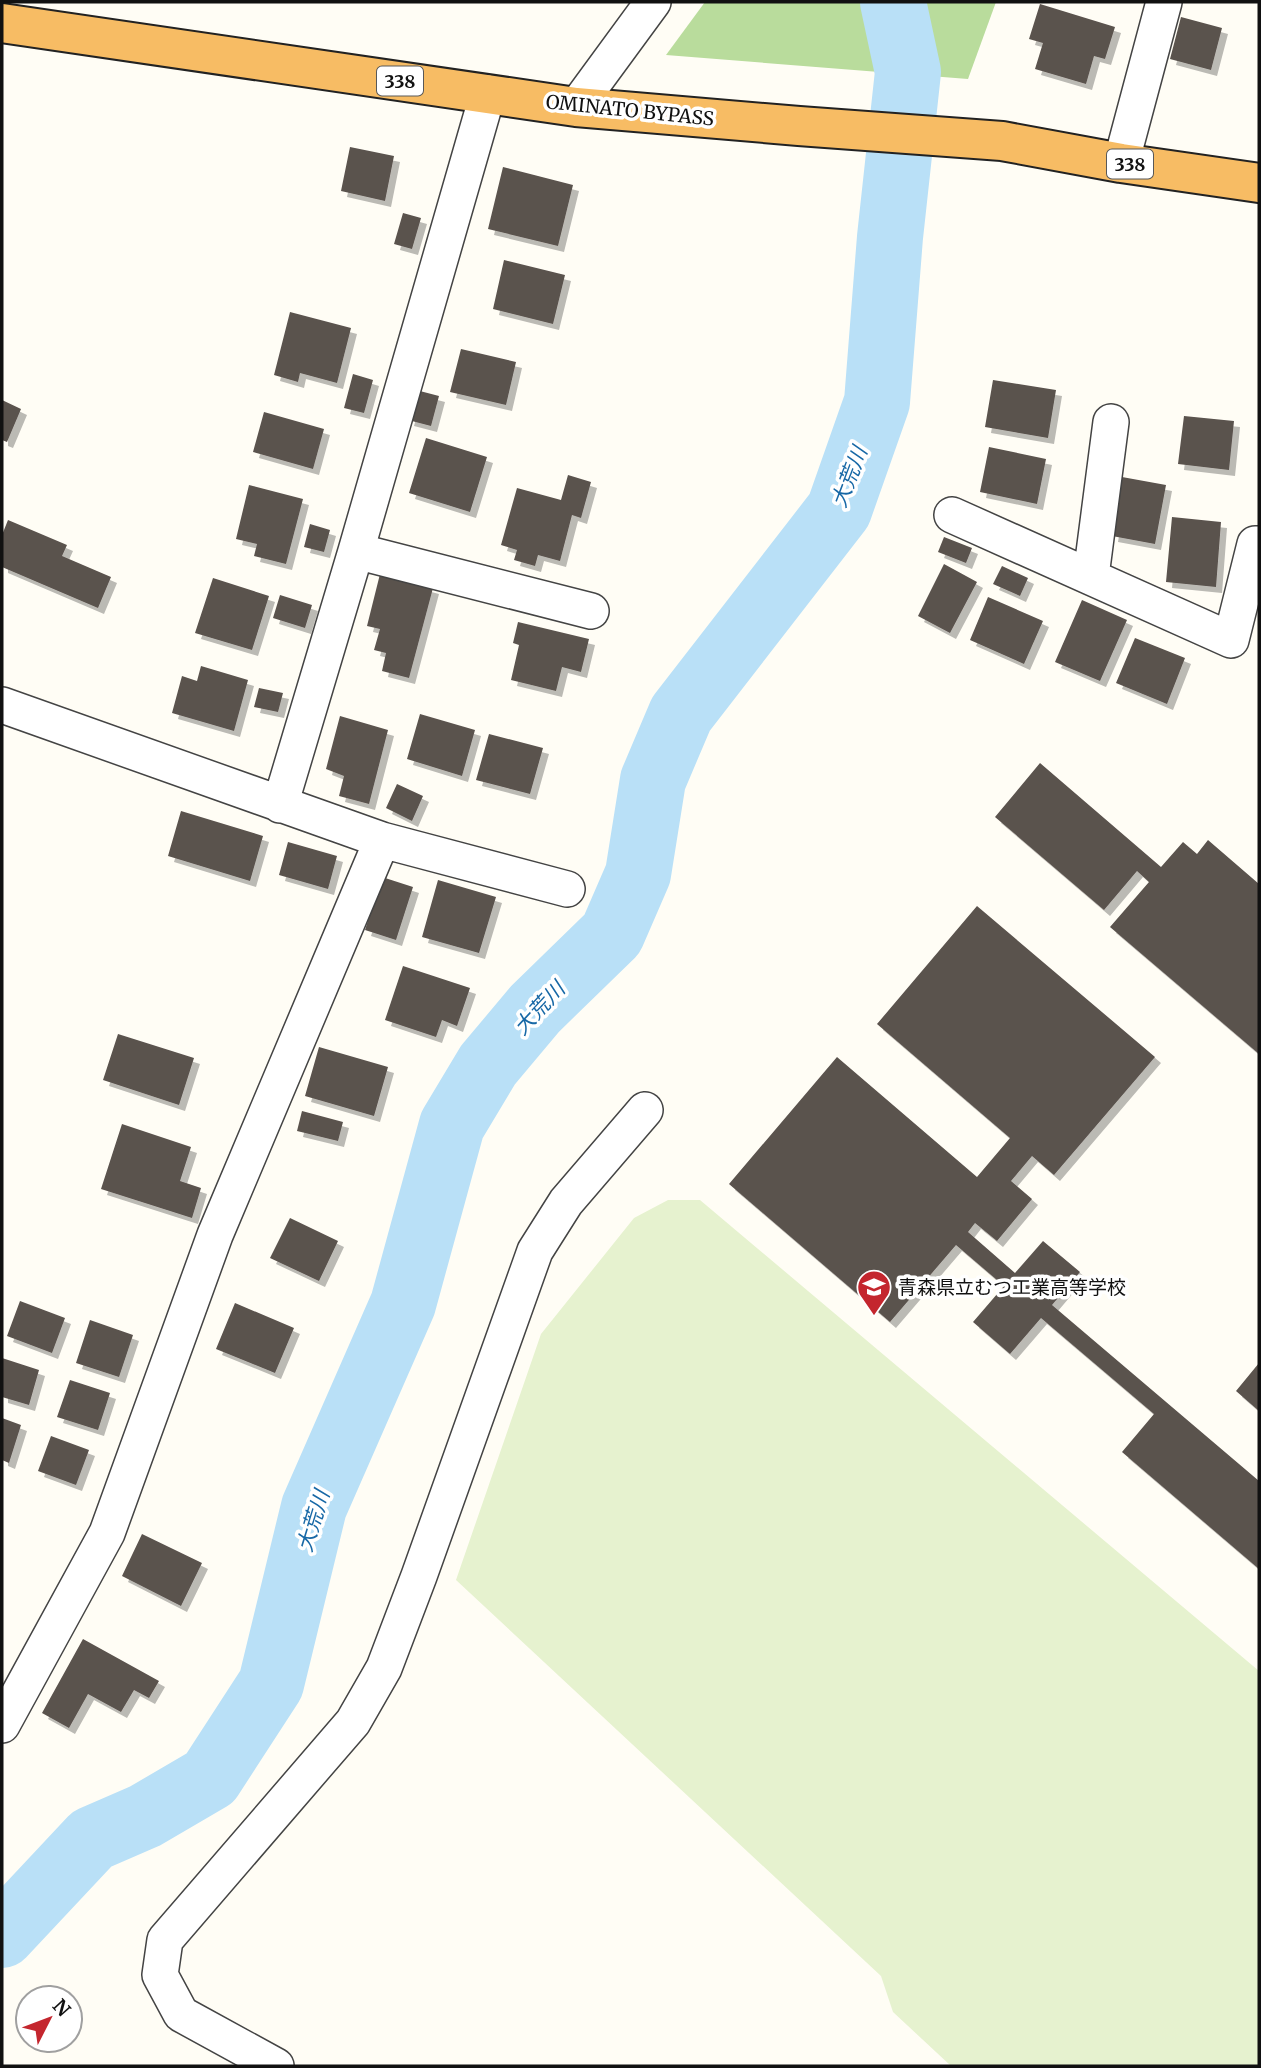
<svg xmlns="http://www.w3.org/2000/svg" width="1261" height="2068" viewBox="0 0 1261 2068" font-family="Merriweather,'Noto Sans JP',serif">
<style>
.forest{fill:#b9dc9c}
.pitch{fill:#e6f2cf}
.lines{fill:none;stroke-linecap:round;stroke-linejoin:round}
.river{stroke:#b9e0f7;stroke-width:66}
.building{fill:#5a524d;filter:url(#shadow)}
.minor-casing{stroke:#444;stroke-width:38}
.trunk-casing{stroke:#222;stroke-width:42}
.minor{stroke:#fff;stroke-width:35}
.trunk{stroke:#f7bc64;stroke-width:38}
.labels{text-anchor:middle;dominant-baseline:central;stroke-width:7;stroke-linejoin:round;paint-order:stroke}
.shield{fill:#fff;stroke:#585858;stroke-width:2}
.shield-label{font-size:18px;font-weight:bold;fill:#111}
.street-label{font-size:19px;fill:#111;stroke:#fff}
.poi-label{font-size:19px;fill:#111;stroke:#fff;text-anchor:start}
.water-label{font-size:21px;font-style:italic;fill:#1768a6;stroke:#fff}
</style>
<defs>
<filter id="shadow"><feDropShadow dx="6" dy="6" stdDeviation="0" flood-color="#0004"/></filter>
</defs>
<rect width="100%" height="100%" fill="#fffdf5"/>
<!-- forest -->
<path class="forest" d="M705,2H996L968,79L666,55Z"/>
<!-- pitch -->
<path class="pitch" d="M668,1200H700L1259,1671V2066H951L893,2012L881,1976L456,1580L541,1334L634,1218Z"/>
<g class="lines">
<!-- river -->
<path class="river" d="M2,1935L92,1839L145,1816L210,1778L271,1684L314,1507L403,1304L452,1125L488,1065L535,1009L612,934L638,874L653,780L681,714L839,510L877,402L890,237L908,72L893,2"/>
</g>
<!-- building -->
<path class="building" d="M1040,4L1115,27L1105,59L1094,56L1086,84L1035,69L1043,43L1029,39Z
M1181,17L1222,28L1211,70L1170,59Z
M350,147L394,156L385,201L341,191Z
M503,167L573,185L558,246L488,229Z
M403,213L421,218L412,249L394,244Z
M504,260L565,275L553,324L493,309Z
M290,312L351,328L337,383L300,373L298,382L274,375Z
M461,349L516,362L506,405L450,392Z
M353,374L373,380L364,413L344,408Z
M993,380L1056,390L1048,438L985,427Z
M416,390L439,396L431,426L408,420Z
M2,400L21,409L7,442L2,440Z
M264,412L324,429L313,469L253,452Z
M1184,416L1234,421L1229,470L1178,464Z
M426,438L487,457L470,512L409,493Z
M989,447L1046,459L1037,504L980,492Z
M568,475L591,482L581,518L572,515L560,561L538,555L535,566L514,560L517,550L501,545L517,488L561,500Z
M1122,477L1166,485L1155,544L1112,536Z
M249,485L303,499L286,564L254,556L257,544L236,539Z
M1172,517L1221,522L1216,587L1166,582Z
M8,520L67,545L62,556L111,577L98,608L2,567V535Z
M310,524L330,530L324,552L304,547Z
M944,537L972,548L966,563L938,552Z
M944,564L977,582L950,633L918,616Z
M1002,566L1028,578L1020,596L993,584Z
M380,574L433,588L409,678L382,671L386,653L374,650L380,629L367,626Z
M213,578L269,596L252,650L195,633Z
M280,595L312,605L305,628L273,618Z
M988,597L1043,621L1024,664L970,640Z
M1082,600L1127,620L1100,681L1055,662Z
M518,622L589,639L581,672L562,667L556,691L511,680L519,645L513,643Z
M1135,638L1185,658L1167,704L1116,683Z
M201,666L248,680L234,731L172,713L182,676L197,681Z
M259,688L283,693L278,712L254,707Z
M420,714L475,730L462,776L407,759Z
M340,716L388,730L369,804L339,796L344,776L326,769Z
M489,734L543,748L530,794L476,780Z
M1040,763L1161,867L1183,842L1197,854L1208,840L1259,884V1054L1110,927L1149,882L1137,871L1104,910L995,817Z
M397,784L423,796L412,821L386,808Z
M181,811L263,836L250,881L168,856Z
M288,842L337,856L328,889L279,875Z
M382,877L413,887L396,940L365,930Z
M438,880L496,897L479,953L422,937Z
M977,906L1155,1057L1054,1175L1032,1156L1011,1181L1032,1199L997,1241L975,1223L968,1232L1015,1273L1043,1241L1080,1272L1052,1305L1259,1481V1569L1122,1452L1154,1414L1041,1318L1010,1354L973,1322L1004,1286L956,1245L890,1322L729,1184L837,1057L977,1177L1010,1138L877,1024Z
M403,966L470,988L457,1026L442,1020L436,1037L385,1020Z
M118,1034L194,1058L179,1105L103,1080Z
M319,1047L388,1067L374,1116L305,1096Z
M302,1111L343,1122L338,1141L297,1131Z
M122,1124L191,1147L180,1181L201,1188L192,1218L101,1189Z
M290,1218L338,1241L319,1281L270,1258Z
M20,1301L65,1318L52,1353L7,1336Z
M235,1303L294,1328L275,1373L216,1349Z
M90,1320L133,1335L119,1377L76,1363Z
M2,1358L39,1370L29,1405L2,1397Z
M1259,1363V1411L1236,1391Z
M70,1380L110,1393L98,1430L57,1417Z
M2,1418L21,1425L9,1463L2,1460Z
M51,1436L89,1450L76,1485L38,1471Z
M142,1534L202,1563L181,1606L122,1576Z
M83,1639L159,1681L149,1698L134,1690L121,1712L88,1694L69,1728L42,1713Z"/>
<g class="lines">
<!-- minor casing -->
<g class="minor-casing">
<path id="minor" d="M576,107L653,2
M1121,163L1164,2
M952,515L1231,640L1255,544H1259
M356,551L591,611
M1091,576L1111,422
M2,705L382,840L215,1235L107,1533L2,1725
M280,805L356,551L488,93
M382,840L567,889
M276,2066L181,2014L160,1975L165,1940L353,1722L384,1668L419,1576L535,1251L566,1202L645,1110"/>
</g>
<!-- trunk casing -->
<g class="trunk-casing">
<path id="trunk" d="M2,23L576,107L799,126L1002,141L1121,163L1259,183"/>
</g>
<!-- minor -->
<use href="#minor" class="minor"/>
<!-- trunk -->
<use href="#trunk" class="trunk"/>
</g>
<!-- icons -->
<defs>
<g id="school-pin" transform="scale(1.75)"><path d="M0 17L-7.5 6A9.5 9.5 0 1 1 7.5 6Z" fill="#c4262e" stroke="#fff"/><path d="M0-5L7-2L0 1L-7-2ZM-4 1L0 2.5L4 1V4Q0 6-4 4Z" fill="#fff"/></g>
</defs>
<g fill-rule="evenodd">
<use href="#school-pin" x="874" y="1287"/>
</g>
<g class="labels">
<!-- shield labels -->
<g class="shield">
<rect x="377" y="66.5" width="46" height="29" rx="5"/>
<rect x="1107" y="149.5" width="46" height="29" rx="5"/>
</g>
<g class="shield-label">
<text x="400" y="81">338</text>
<text x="1130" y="164">338</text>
</g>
<!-- street labels -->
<g class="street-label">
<text transform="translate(630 110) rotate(6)">OMINATO BYPASS</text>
</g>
<!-- poi labels -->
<g class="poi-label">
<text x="898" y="1287">青森県立むつ工業高等学校</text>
</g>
<!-- water labels -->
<g class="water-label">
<text transform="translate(849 477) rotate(-69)">大荒川</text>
<text transform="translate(539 1008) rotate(-47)">大荒川</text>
<text transform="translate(313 1521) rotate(-73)">大荒川</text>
</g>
</g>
<!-- border -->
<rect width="1261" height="2068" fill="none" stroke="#111111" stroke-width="7"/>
<!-- north arrow -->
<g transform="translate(49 2019) rotate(48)"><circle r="33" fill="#ffffff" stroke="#a0a0a0" stroke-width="2"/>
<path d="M0-5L12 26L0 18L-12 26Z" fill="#c4262e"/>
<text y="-10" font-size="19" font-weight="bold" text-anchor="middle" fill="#111111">N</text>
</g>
</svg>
